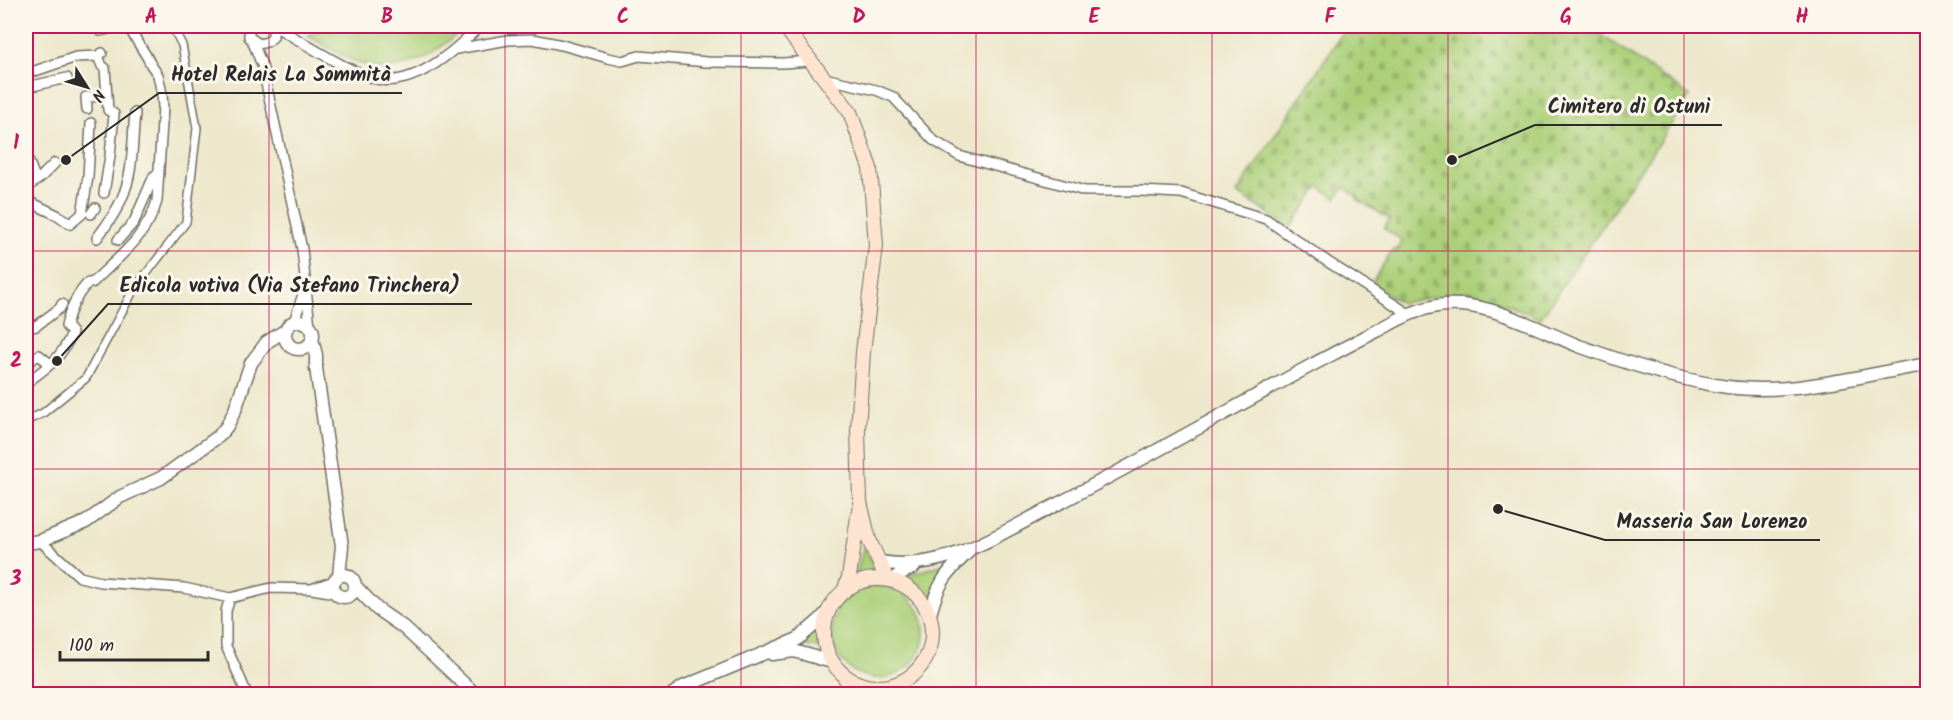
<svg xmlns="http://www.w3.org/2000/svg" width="1953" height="720" viewBox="0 0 1953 720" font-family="Kalam,sans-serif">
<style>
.grass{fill:#acd079;stroke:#6c7e52;stroke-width:1.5}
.cemetery{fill:url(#cemetery-stones);stroke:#6c7e52;stroke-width:1.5}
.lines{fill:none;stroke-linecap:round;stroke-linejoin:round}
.pedestrian-casing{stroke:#6f6d63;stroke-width:10}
.minor-casing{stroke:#6f6d63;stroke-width:12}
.tertiary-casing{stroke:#6f6d63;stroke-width:15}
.secondary-casing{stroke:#6f6d63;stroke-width:16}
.pedestrian{stroke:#fff;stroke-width:7}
.minor{stroke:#fff;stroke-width:9}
.tertiary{stroke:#fff;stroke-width:12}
.secondary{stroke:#fde4d1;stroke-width:14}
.grid{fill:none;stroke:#c2185b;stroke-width:1.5;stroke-opacity:0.55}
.leader{fill:none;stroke:#2b2b2b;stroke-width:2}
.callout-dot{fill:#2b2b2b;stroke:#fbf7ec;stroke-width:2}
.callout-label{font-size:20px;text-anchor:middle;font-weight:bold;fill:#2b2b2b;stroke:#fbf7ec;stroke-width:6;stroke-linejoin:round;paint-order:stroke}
.neatline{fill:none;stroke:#c2185b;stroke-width:2}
.grid-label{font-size:20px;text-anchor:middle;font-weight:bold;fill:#c2185b}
</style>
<defs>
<pattern id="cemetery-stones" width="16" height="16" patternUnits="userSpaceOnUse" patternTransform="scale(1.5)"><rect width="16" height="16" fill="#acd079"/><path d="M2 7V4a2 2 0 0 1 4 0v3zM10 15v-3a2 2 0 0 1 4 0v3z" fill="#94b369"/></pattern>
</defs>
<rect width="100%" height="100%" fill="#fbf7ec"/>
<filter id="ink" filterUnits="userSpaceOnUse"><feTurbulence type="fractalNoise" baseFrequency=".0167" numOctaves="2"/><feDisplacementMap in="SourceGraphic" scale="12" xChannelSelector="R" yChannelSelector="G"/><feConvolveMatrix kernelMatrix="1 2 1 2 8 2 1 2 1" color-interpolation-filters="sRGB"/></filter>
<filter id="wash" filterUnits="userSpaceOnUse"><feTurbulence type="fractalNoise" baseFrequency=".008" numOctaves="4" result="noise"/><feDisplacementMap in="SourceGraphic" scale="24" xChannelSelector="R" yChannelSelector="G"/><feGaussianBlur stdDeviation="1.35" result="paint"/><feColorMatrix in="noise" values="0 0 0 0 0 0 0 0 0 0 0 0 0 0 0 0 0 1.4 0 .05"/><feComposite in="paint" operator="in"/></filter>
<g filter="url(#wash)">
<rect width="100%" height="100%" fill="#ede7cb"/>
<!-- grass -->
<path class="grass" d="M316,26H466C438,52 403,79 362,64C343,58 325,45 308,36L318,31Z
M864,545L876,570L872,576L855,579Z
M948,563L930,600H927L925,596L903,580V576Z
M832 632a46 46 0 1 1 92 0a46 46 0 1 1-92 0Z
M818,629V648L798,644Z"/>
<!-- cemetery -->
<path class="cemetery" d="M1347,26H1588L1690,96L1540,319L1497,300L1469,291L1401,303L1371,284L1393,249L1396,251L1403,241L1384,228L1390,219L1357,199L1358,197L1344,187L1336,198L1319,187L1290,228L1237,193Z"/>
</g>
<g filter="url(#ink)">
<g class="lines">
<!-- pedestrian casing -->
<g class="pedestrian-casing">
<path id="pedestrian" d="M26,421L43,413L86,378L133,291L186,222L197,128L182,45L172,26"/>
</g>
<!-- minor casing -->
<g class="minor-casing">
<path id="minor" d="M249,26V37L259,44L267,42L273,37V26
M274,26C302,41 351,75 381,80C418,85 456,49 480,26
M26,28L30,26
M252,40L262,65L302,249L310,327
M456,49L508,40L533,39L562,45L608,58L622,61L639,56L707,62L783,63L810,61
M102,53L98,56L102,66L105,68L108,110L114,114L110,156L104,193
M35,71L76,57L98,56
M824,78L876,90L893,97L933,140L959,156L1085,191H1140L1181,193L1266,219L1328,262L1409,314
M26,83L32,86L67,78
M87,109L86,97L107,96
M26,155L36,180
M26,188L41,177L55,163
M26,200L59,216L70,224L82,214L88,177L91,123
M91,214L95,208
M97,238C106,226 116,213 122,198C134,172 132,141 135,113
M118,240L134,222L154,176L159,173
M294,322L304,291
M26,329L36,326L60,308L62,304
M26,363L39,355L50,364
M26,383C48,367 61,359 72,333L66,326C69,311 77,294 88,283H92C117,259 148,235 157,201L163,107L162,94L158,75L151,65L147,57L129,28L123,26L100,31L97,26
M40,541L80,577L101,582L184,588L230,598L271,588L312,589L336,593
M314,588L334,581
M230,598L226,611V646L247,694"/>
</g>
<!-- tertiary casing -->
<g class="tertiary-casing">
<path id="tertiary" d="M285 335a14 14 0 1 1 28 0a14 14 0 1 1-28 0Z
M312,339L316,355V368L342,546L339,576
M26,543L40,541L86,522L120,497L161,478L219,436L227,426L235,410L251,363L267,342L286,330
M880,562C941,573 996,536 1048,509C1137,463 1224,413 1312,365C1333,354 1355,342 1377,331C1394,322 1410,312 1428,308C1478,294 1534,328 1579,346C1623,362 1668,377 1715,385C1785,398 1858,376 1928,364
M333 586a11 11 0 1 1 22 0a11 11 0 1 1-22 0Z
M893,580L901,573L914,567
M355,586L377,609L403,627L475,694
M930,615C937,585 946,573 968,552
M772,654L794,651L832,662
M673,694L683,687L798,639L820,620L829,610"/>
</g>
<!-- secondary casing -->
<g class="secondary-casing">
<path id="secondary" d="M784,26L850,112L870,168L876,245L863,352L858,430L860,502L869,540L887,579
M824 633a54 54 0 1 1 108 0a54 54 0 1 1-108 0Z
M844,591L849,577L859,510
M844,676L854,694"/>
</g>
<!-- pedestrian -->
<use href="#pedestrian" class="pedestrian"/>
<!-- minor -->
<use href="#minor" class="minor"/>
<!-- tertiary -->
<use href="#tertiary" class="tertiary"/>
<!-- secondary -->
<use href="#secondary" class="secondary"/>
</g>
</g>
<!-- grid -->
<path class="grid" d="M269,26V694M505,26V694M741,26V694M976,26V694M1212,26V694M1448,26V694M1684,26V694M26,251H1928M26,469H1928"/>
<!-- callouts -->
<path class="leader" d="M66 160L159 93H402M1452 160L1535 125H1722M57 361L108 304H472M1498 509L1605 540H1820"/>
<g class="callout-dot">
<circle cx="66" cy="160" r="6"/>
<circle cx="1452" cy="160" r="6"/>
<circle cx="57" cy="361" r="6"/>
<circle cx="1498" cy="509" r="6"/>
</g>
<g class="callout-label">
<text x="281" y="81">Hotel Relais La Sommità</text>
<text x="1629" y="113">Cimitero di Ostuni</text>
<text x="290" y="292">Edicola votiva (Via Stefano Trinchera)</text>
<text x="1712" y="528">Masseria San Lorenzo</text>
</g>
<!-- margin -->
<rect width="1953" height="720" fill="none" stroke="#fbf7ec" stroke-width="66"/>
<!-- north arrow -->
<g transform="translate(87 87) rotate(127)" stroke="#fbf7ec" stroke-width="4.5" paint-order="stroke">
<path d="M0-4.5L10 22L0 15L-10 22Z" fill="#2b2b2b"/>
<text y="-9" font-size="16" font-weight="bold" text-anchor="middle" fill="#2b2b2b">N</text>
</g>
<!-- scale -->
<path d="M60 651v9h148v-9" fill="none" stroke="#2b2b2b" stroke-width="3"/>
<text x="69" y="651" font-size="18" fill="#2b2b2b" stroke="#fbf7ec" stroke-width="4.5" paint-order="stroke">100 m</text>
<rect x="33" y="33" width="1887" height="654" class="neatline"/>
<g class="grid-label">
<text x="151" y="23">A</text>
<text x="387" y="23">B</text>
<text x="623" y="23">C</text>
<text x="859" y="23">D</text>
<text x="1094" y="23">E</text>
<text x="1330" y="23">F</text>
<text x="1566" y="23">G</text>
<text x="1802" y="23">H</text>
<text x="16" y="149">1</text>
<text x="16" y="367">2</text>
<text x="16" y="585">3</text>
</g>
</svg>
